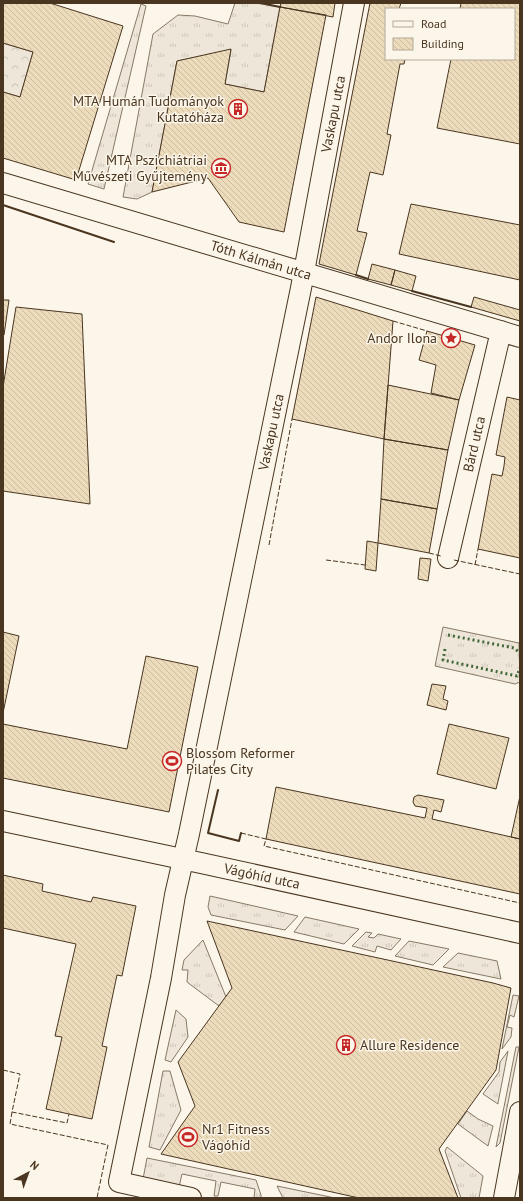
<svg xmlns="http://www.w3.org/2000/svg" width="523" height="1201" viewBox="0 0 523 1201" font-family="'PT Sans',sans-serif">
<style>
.grass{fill:url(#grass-tufts);stroke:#887966}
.park{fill:url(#park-crowns);stroke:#887966}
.building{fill:url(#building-back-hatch);stroke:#4a3520}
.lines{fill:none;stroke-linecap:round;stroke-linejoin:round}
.minor-casing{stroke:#4a3520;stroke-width:22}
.minor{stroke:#fbf6e9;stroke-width:20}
.hedge{stroke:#436837;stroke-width:3;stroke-dasharray:2 3;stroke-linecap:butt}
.fence{stroke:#4a3520;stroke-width:1;stroke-dasharray:5 2;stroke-linecap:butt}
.wall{stroke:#4a3520;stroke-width:2}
.labels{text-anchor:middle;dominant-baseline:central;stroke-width:3;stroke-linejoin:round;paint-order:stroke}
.poi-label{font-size:14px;fill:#4a3520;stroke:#fbf6e9;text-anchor:end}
.street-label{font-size:14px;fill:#4a3520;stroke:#fbf6e9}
</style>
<defs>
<pattern id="grass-tufts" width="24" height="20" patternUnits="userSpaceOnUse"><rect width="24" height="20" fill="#ede6d9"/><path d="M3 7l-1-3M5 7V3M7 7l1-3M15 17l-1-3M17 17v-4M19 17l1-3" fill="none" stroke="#cdc6ba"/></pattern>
<pattern id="park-crowns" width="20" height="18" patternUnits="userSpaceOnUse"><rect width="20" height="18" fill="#ede6d9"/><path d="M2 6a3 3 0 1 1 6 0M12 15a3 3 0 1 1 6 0" fill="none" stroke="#cdc6ba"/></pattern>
<pattern id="building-back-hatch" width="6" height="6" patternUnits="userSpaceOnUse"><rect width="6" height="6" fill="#ecdcbc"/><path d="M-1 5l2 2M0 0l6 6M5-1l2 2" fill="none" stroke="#ccbda1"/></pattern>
</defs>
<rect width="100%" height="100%" fill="#fbf6e9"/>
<!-- grass -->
<path class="grass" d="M235,3H255L280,7L264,92L225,84L231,50L177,61L152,192L137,199L123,197L153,34L178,15L195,16L228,24Z
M141,4L146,6L104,189L88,184Z
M443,627L519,643L520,682L515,684L435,666Z
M210,896L298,916L285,930L211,915L208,907Z
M305,917L359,929L344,944L294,932Z
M366,932L372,933L368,937L374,938L378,934L401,939L391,950L377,946L375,952L352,946Z
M203,940L226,997L219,1006L187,982L188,970H182L184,960Z
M409,941L449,949L433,965L395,956Z
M458,953L497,961L501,979L443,967Z
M513,995L519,996L514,1017L510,1015L507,1027L512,1028L511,1037L502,1049Z
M176,1010L186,1019L188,1037L171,1062L165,1060Z
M516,1047H519L500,1143L496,1147Z
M508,1051L498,1103V1104L483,1094L499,1072L500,1062Z
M163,1071H170L181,1110L160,1150L149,1147Z
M467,1111L478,1119L493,1126L488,1146L458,1124Z
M447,1147L483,1176L479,1198H461L445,1151Z
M147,1158L256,1180L261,1195V1198H254L255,1189L221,1182L218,1196H214L216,1181L182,1174L179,1187L143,1179Z
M277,1186L335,1198H283Z"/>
<!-- park -->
<path class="park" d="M3,43L33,52L20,97L3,92Z"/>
<!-- building -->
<path class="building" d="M3,3H50L123,26L76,180L3,158V92L20,97L33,52L3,43Z
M281,3H335L333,17L280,7Z
M370,3H401L399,9H386V59H405L404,64H400L387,134L391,135L383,175L370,172L357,231L367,233L356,275L319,264Z
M461,3H520V144L437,128L451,59H514V9H460Z
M280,7L326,15L284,232L239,222L208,178L152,192L177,61L231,49L225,84L264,92Z
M411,204L520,225V280L399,254Z
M372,264L395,270L391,285L368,279Z
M395,270L416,276L412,291L391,285Z
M316,297L393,321L384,439L292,419Z
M474,297L520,310V321L471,307Z
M3,300H9L4,335H3Z
M16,307L82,314L90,504L3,491V387Z
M427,331L475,345L459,400L431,393L436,365L419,360Z
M388,385L459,400L448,450L384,439Z
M507,397L520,400V558L478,549L492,474L502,476L504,466L505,457L496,455Z
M384,439L448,450L437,509L381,499Z
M381,499L437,509L429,553L378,543Z
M367,541L378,543L376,571L365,569Z
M420,558L431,559L428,581L418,579Z
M3,632L19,636L3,713Z
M146,656L198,667L169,812L3,778V724L127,749Z
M432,684L446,686L443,699L448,701L446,710L427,705Z
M449,724L509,738L496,789L437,774Z
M276,787L425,818L427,808L415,806L413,802L414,797L418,795L444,800L441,812L434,810L432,819L520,839V894L266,839Z
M520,796V839L511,837Z
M3,875L43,884L42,891L91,902L93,897L136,906L122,976L117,975L102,1046L107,1047L92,1119L46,1109L62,1037L55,1036L76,944L3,928V931Z
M207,921L383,959L493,983L511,988L496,1070L439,1149L458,1198H359L161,1154L195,1106L178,1062L232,988Z"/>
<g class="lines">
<!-- minor casing -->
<g class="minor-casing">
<path id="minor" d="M3,183L520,337
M448,558L501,331
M3,821L201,863L520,933
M191,1198L119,1182L161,978L175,895L189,834L301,288L354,3
M504,1198L520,1112"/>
</g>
<!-- minor -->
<use href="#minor" class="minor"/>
<!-- hedge -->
<path class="hedge" d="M448,635L514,648L520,653
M445,649L443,660L517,676L520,668"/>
<!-- fence -->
<path class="fence" d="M393,321L427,331
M269,545L292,419
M429,553L441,556
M326,560L365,565
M454,560L520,574
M475,565L478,549
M241,833L266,839L264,846L520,903
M3,1070L20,1074L12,1112L67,1123L69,1114
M12,1112L10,1124L108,1145L97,1198"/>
<!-- wall -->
<path class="wall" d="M261,3L280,7
M3,205L114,242
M356,275L368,279
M412,291L471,307
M218,790L208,833L239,841L241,833"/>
</g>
<!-- icons -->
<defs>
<g id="building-ring" transform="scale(1)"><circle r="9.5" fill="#fbf6e9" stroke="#c62828" stroke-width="1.5"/><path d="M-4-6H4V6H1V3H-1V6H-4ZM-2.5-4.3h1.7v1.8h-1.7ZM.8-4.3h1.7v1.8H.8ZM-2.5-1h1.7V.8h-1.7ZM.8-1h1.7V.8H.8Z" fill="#c62828"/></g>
<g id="museum-ring" transform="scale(1)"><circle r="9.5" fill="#fbf6e9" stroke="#c62828" stroke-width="1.5"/><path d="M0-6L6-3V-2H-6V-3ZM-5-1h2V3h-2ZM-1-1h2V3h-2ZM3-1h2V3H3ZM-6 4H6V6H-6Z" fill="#c62828"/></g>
<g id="sight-ring" transform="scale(1)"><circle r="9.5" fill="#fbf6e9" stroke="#c62828" stroke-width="1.5"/><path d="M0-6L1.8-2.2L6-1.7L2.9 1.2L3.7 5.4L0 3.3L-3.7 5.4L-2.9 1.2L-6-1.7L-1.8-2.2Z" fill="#c62828"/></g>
<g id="stadium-ring" transform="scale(1)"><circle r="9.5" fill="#fbf6e9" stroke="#c62828" stroke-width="1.5"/><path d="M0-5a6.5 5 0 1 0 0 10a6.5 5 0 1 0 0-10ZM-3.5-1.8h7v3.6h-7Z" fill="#c62828"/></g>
</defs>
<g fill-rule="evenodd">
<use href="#building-ring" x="238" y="109"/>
<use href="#museum-ring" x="221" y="168"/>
<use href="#sight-ring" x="451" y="338"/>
<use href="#stadium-ring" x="172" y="761"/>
<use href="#building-ring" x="346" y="1045"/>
<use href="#stadium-ring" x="188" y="1137"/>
</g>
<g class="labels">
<!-- poi labels -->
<g class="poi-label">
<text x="224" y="101">MTA Humán Tudományok<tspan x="224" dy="16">Kutatóháza</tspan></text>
<text x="207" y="160">MTA Pszichiátriai<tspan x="207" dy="16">Művészeti Gyűjtemény</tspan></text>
<text x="437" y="338">Andor Ilona</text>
<text x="186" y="753" text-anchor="start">Blossom Reformer<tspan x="186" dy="16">Pilates City</tspan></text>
<text x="360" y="1045" text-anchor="start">Allure Residence</text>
<text x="202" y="1129" text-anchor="start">Nr1 Fitness<tspan x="202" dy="16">Vágóhíd</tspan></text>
</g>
<!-- street labels -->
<g class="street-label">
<text transform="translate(333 114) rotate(-79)">Vaskapu utca</text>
<text transform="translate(261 260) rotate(17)">Tóth Kálmán utca</text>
<text transform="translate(271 432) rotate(-78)">Vaskapu utca</text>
<text transform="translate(474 444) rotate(-77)">Bárd utca</text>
<text transform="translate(262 876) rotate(12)">Vágóhíd utca</text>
</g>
</g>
<!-- border -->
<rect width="523" height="1201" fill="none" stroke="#4a3520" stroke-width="8"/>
<!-- legend -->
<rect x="385" y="8" width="130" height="52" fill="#fbf6e9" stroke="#b4a999"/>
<rect x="393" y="21" width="20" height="6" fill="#fbf6e9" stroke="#b4a999"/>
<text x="421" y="28" font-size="12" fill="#4a3520">Road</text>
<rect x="393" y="38" width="20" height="12" fill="url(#building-back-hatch)" stroke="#b4a999"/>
<text x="421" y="48" font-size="12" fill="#4a3520">Building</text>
<!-- north arrow -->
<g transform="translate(28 1173) rotate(41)" stroke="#fbf6e9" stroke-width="3" paint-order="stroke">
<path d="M0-3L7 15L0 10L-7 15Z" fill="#4a3520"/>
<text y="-6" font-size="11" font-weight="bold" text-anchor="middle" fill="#4a3520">N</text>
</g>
</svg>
